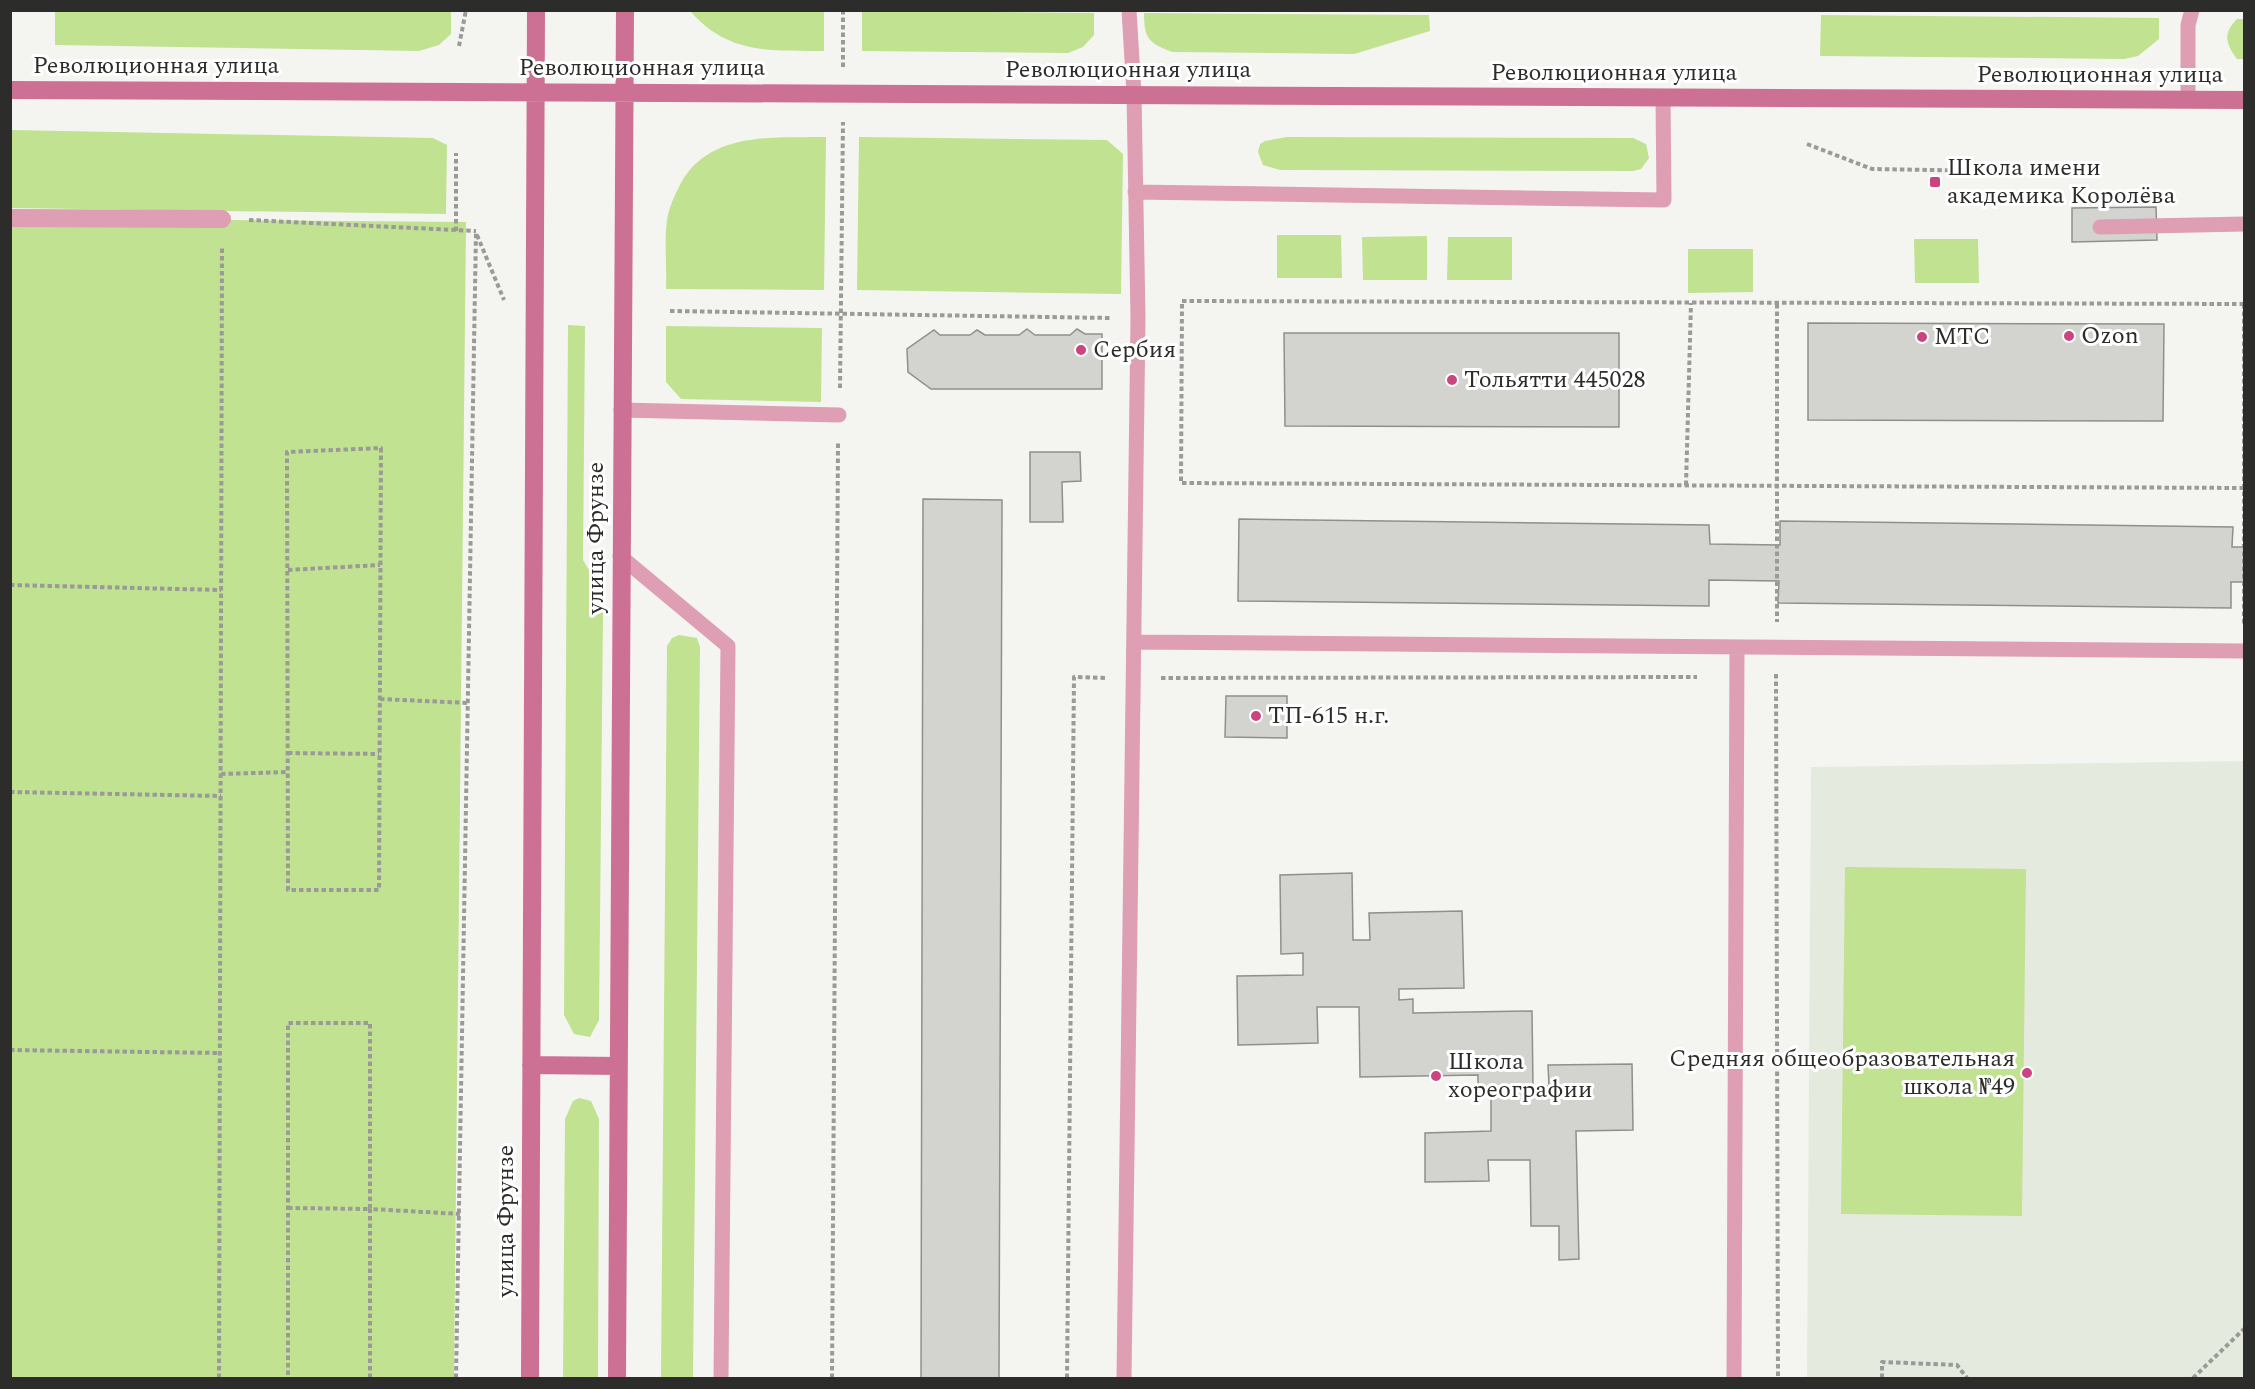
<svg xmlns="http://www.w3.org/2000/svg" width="2255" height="1389" viewBox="0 0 2255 1389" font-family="Spectral,serif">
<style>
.built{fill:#e5eadf}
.green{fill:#c0e291}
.building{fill:#d3d4d0;stroke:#8e908c;stroke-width:1.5}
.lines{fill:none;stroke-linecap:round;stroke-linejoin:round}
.path{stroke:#9a9b98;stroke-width:4;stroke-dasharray:4.5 3;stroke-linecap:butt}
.lane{stroke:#de9eb4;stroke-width:15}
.street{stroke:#de9eb4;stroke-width:18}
.secondary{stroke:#cd7194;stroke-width:18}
.poi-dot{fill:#cb437f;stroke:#fff;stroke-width:2}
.labels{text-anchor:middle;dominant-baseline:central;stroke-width:6;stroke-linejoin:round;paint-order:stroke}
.street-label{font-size:24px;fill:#2c2d2b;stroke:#fff}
.poi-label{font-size:24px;fill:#2c2d2b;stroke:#fff;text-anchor:start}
</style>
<rect width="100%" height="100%" fill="#f4f5f1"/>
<!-- built -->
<path class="built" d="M2244,761V1378H1807L1811,767Z"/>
<!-- green -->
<path class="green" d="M55,11H451V34L439,45L419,51L55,45Z
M690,11H824V51C769,50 729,55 690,11Z
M862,11L1094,13V35L1083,47L1068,53L862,51Z
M1144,13L1429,15L1430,31L1354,54L1172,52C1149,43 1144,39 1144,13Z
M1821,15L2159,18V39L2138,56L2124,59L1820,56Z
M2237,19H2244V59H2237C2225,43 2223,33 2237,19Z
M11,130L433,138L447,145L446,214L11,208Z
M826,137L824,290L666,289C667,267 664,242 667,220C669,207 676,192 682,181C712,131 775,138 826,137Z
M859,137L1107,140L1123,154L1121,294L857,290Z
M1287,137L1633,138L1646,144L1649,158L1641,169L1633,171L1280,170L1263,165L1258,152L1260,144L1265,141Z
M11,218L466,222L454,1378H11Z
M1277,235H1341L1342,278H1277Z
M1427,236V280H1363L1362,237Z
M1448,237H1512V280H1447Z
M1914,239H1978L1979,283H1915Z
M1688,249H1753V292L1688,293Z
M568,325L585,326L583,560L599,587L603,613L599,1020L590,1037L574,1034L564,1015Z
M666,326L822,328L821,402L681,399L666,382Z
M679,635L697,638L700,647L693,1378H661L667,646L672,638Z
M1845,867L2026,869L2022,1216L1841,1214Z
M579,1098L591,1101L599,1119L598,1378H563L565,1119L573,1101Z"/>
<!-- building -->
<path class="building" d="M2156,207L2157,240L2072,242V208Z
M1808,323L2164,324L2163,421L1808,420Z
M1027,329L1035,335H1070L1077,329L1085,334H1102V389H931L908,372L907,349L934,330L940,335H970L977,330L985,335H1019Z
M1284,333H1619V427L1285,426Z
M1030,452H1080L1081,481L1062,482L1063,522H1030Z
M923,499L1002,500L999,1378H921Z
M1239,519L1709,525L1710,544L1780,545V521L2233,527L2232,547H2244V582H2231V608L1778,603L1779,581L1709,580V606L1238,601Z
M1226,696H1287V738L1225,737Z
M1352,873L1353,940H1370L1369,913L1462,911L1464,988L1399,989V1000L1413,999V1013L1532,1011L1533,1086H1549L1548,1065L1632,1064L1633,1130L1576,1131L1579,1259L1559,1260V1226H1531L1530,1160H1488L1489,1181L1425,1182V1133L1491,1131V1090L1478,1091V1075L1360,1077L1359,1007H1317L1318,1043L1238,1045L1237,976L1303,975V953L1281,954L1280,875Z"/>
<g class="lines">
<!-- path -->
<path class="path" d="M843,10V67
M459,46L466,10
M1807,144L1872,169L1990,171
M249,220L476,231
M456,231V153
M477,235L504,300
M1777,304V622
M2244,304L1182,301L1181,483L2244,488
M2244,304V625
M670,311L1110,318
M840,388L843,122
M381,448L379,890H288L287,452Z
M1686,485L1691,303
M288,570L380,565
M10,585L221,590
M1776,674L1778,1378
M1161,678L1697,677
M380,699L469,703
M288,753L379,754
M221,774L288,772
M10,792L221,796
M10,1050L220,1053
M288,1208L370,1209V1023H288V1378
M219,1378L222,247
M370,1378V1209L460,1214
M456,1378L476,231
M832,1378L838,443
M1067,1378L1074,677L1106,678
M1882,1378V1362L1957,1365L1967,1378
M2193,1378L2244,1329"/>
<!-- lane -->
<path class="lane" d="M2188,100V25L2192,10
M1135,192L1664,200L1663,97
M2100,227L2244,224
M621,410L839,415
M620,556L728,646L721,1378
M1134,642L2244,651
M1124,1378L1138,318L1134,94L1129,10
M1734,1378L1737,648"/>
<!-- street -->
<path class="street" d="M10,218L222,219"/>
<!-- secondary -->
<path class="secondary" d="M10,90L2244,100
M531,1065L618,1066
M530,1378L536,10
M617,1378L625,10"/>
</g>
<!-- markers -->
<g class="poi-dot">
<rect x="1929" y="176" width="12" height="12" rx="3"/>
<circle cx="2069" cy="336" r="6"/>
<circle cx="1922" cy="337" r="6"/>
<circle cx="1081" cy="350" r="6"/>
<circle cx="1452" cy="380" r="6"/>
<circle cx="1256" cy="716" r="6"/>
<circle cx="2027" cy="1073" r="6"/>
<circle cx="1436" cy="1076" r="6"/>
</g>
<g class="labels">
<!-- street labels -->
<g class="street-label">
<text x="156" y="66">Революционная улица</text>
<text x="642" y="68">Революционная улица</text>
<text x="1128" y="70">Революционная улица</text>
<text x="1614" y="73">Революционная улица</text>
<text x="2100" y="75">Революционная улица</text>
<text transform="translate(596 538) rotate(-90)">улица Фрунзе</text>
<text transform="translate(506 1221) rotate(-90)">улица Фрунзе</text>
</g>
<!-- poi labels -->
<g class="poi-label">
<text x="1947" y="168">Школа имени<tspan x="1947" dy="28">академика Королёва</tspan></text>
<text x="2081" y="336">Ozon</text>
<text x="1934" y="337">МТС</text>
<text x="1093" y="350">Сербия</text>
<text x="1464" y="380">Тольятти 445028</text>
<text x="1268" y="716">ТП-615 н.г.</text>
<text x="2015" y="1059" text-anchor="end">Средняя общеобразовательная<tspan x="2015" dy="28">школа №49</tspan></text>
<text x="1448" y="1062">Школа<tspan x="1448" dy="28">хореографии</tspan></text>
</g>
</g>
<!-- border -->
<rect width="2255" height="1389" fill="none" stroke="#2c2d2b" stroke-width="24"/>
</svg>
